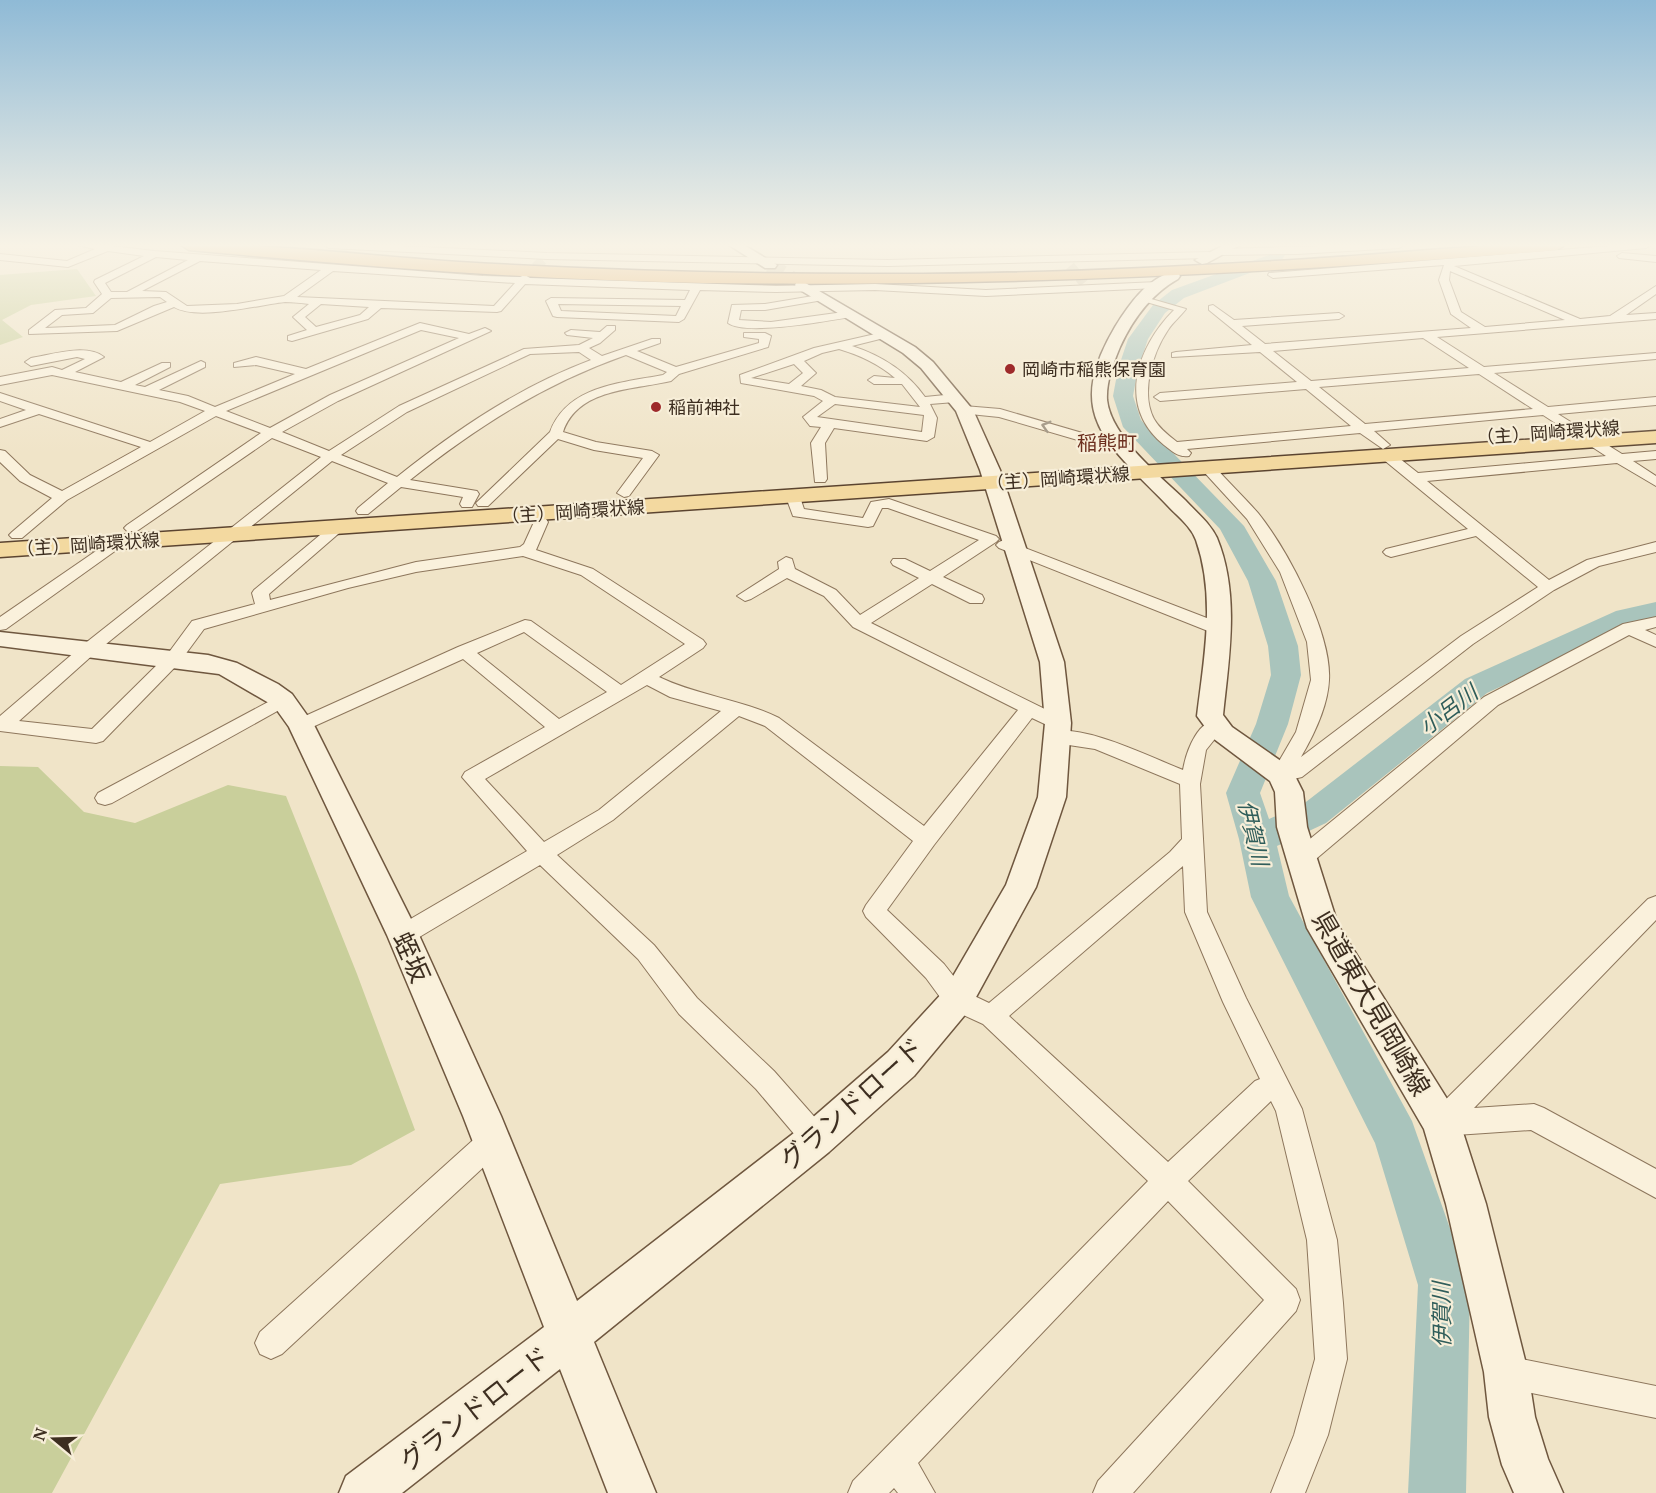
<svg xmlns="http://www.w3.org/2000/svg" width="1656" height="1493" viewBox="0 0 1656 1493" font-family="'PT Serif','Noto Sans JP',serif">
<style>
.green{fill:#c9cf9b}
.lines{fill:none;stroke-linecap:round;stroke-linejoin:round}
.river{fill:#a9c4bc;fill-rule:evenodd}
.street-tunnel{stroke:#ccc0a6;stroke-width:10;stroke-dasharray:10 5;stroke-linecap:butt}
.secondary-tunnel{stroke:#ccc0a6;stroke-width:15;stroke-dasharray:15 8;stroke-linecap:butt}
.street-casing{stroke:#8d765c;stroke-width:2}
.secondary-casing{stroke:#6f573f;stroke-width:3}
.primary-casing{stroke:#5b4430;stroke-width:3}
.highway-casing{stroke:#5b4430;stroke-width:3}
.street{fill:#faf1dc;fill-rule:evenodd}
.secondary{fill:#faf1dc;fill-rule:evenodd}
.primary{fill:#f3d9a0;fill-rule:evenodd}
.highway{fill:#e0a458;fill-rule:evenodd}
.oneway{stroke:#9c907e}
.poi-dot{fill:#9e2a2b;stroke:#f7eed8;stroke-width:2}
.labels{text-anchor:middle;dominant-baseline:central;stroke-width:4.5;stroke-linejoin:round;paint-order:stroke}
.far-poi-label{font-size:18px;fill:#3d2e20;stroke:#f7eed8;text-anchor:start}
.far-street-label{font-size:18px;fill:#3d2e20;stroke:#f7eed8}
.far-quarter-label{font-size:20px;fill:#6b2e1e;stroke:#f7eed8}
.water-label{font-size:22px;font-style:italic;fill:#2f5d5a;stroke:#f7eed8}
.near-street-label{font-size:26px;fill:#3d2e20;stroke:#f7eed8}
</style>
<rect width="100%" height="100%" fill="#f0e4c8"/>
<!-- green -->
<path class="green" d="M77,269L96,296L31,305L2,320L23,337L0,345V275Z
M0,766L38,767L84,812L135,823L228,785L286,796L357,974L415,1130L351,1165L220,1184L52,1493H0Z"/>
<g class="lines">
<!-- river -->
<path class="river" d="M1273,245H1289L1290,248L1281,261L1184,298L1165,313L1148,339L1138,369L1133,396L1141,420L1244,526L1276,581L1298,646L1301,675L1288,724L1260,793L1269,819L1302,805L1465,679L1616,611L1656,602V620L1634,624L1487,693L1326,823L1277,846L1289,896L1412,1121L1470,1285L1466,1493H1408L1418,1285L1375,1143L1251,897L1239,839L1226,793L1256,724L1271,675L1268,646L1248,581L1220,529L1123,427L1113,396L1118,369L1128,339L1153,305L1172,290L1269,255L1274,248Z"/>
<!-- street-tunnel -->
<path class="street-tunnel" d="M327,265L350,250
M1070,266L1084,283
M525,278L544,259"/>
<!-- secondary-tunnel -->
<path class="secondary-tunnel" d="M770,265L802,285"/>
<!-- street casing -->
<g class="street-casing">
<path id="street" d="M77,245H103L154,251L483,276L520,277L525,275L530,278L776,286L875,284L986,290L1157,282L1162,285L1157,288L986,296L875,290L776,292L700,290L684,319L679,322L557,317L553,316L546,301L551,298L685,300L690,290L525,284L501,311L497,312L381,308L368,319L292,341L288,340V336L307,330L293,317L309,304C301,303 293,302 285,302C258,305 197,321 174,307L117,331L29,334V330L55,310L86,308L102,294L94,282L95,280L144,256L108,251L68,267L0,260V254L67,261L95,249ZM156,257L188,260L127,292H111L105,283ZM200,261L321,270L284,296L237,304L187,306L166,292L142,291ZM333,271L515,283L494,306L297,297ZM160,297L167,302L154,306L115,325L45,328L62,315L93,313L111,298ZM321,304L369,307L360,315L316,327L305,317ZM558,304L681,306L676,316L561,311Z
M324,245H382L547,253L888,260L1209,252L1214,255L1209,258L888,266L547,259L329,248Z
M1354,245H1404L1399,248L1297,254L1223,255L1218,252L1223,249Z
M1622,245H1651L1646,248L1454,266L1580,319L1610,316L1656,286V294L1626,315L1656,313V319L1437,337L1484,367L1656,353V359L1494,373L1548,407L1656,397V405L1558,414L1622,454L1656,451V459L1633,461L1656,476V486L1617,463L1427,481L1549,580L1587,560L1656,542V552L1599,566L1554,590L1473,644L1302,777L1281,782L1274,780L1271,775L1296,732L1311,680L1307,642L1280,572L1247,519L1204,472L1202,469L1204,466H1214C1228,482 1244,497 1258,513C1287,549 1332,633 1329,680C1328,705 1314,735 1301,757L1461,636L1538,587L1476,536L1391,557L1386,555L1383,552L1386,549L1468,529L1384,460L1382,457L1384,454H1394L1418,473L1606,456L1543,415L1374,431L1390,445L1383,449L1360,433L1187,449L1191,453L1189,456C1179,458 1172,451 1164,445C1117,407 1136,348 1174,310L1136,299L1141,296L1186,309C1181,316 1173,322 1168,330C1153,352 1140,393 1154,419C1159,428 1168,435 1177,442L1351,426L1306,389L1160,401L1154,397L1160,393L1297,382L1260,352L1172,357V353L1176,352L1252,345L1209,310V306L1213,305L1234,320L1339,313L1344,316L1339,319L1242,326L1265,344L1471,328L1451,314L1439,280L1444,265L1273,278L1268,275L1269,273ZM1450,271L1565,320L1485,327L1461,312L1449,280ZM1423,338L1469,368L1311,381L1273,351ZM1479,374L1533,409L1365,424L1319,387Z
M1622,253L1656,256V262L1619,258L1617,256Z
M819,295L824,298L823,300L765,310H741L739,320L771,322L851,311L856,314L851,317C827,321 745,336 728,323L732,305L765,304Z
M420,323L469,334L485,328L491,331L338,401L282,432L329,451L399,406L524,349L579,345L593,338L567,335L565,333L571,330L600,332L607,326H615V330L600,343L589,348L602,356L652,339H660V343L637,351L676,367L759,343V339L744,337V333H765L771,336L768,347L679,374L671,381C633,390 578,388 563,432L596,442L652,451L659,455L629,496L624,497L617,493L643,458L594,450L558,439L488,506H478L476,503L550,432C567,386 620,383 663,375L667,372L626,355C544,384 478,426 410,480L477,491L479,494L472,507H462L460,504L463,497L401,487L368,514H358L356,511L358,508L388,483L332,461L95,653L19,721L92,729L167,655L192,621L255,604L252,593L254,590L332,525L337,523L345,528L269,594L270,600L416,562L520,547L524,544L534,522L528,513L535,509L540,510L548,522L536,550L593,569L703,640L706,644L703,648L659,677C698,696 741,699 779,718L924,826L1018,710L853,627L824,596L787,578L751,599L745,601L737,596L779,569L778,562L786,557L792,559L795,569L836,590L860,615L919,578L893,565L891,562L893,559H905L930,571L979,540L888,508H882L873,526L868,527L793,516L786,497L793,493L800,497L804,509L863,518L871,502L889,499L996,536L999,539L996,542L943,577L982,595L984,599L982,603H970L932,584L871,623L1065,719L1068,723L1065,727L1058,729L1051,727L1032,718L934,845L887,910L944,964L966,992L989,1003L1170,852L1182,839L1180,784L1095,749L1049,742L1046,737L1049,732C1083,723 1150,757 1183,770C1186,752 1199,714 1223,721L1226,725L1206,750L1200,784L1207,912L1246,998L1302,1109L1337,1240L1343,1303L1347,1359L1328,1435L1305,1493H1271L1294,1435L1315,1359L1307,1240L1276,1111L1271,1101L1188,1181L1296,1289L1300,1300L1296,1311L1133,1493H1093L1098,1481L1264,1300L1168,1201L918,1463L935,1493H898L894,1488L889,1493H848L853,1481L1148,1181L983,1024L948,1008L926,978L866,917L863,911L866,905L913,841L765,726L739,716L613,820L557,855L654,945L697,998L774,1071L826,1130L830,1139L826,1148L816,1152L806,1148L756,1089L679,1014L638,959L540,865L411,942L403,945L395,942L391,935L395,928L527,851L462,777L465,772L545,727L463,659L308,729L301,731L294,729L291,725L294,721L458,647L525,620L531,621L621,685L685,644L581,575L523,556L416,572L348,588L204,629L179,663L103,741L96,743L0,731V716L83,645L321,457L272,438L137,531H127L124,528L127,525L261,433L216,416L67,500L22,538H12L9,535L12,532L52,498L20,481L0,462V450L5,451L30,475L62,491L141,447L39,414L0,427V419L26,410L0,401V393L150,442L205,411L180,402L52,375L0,385V377L52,367L62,370L85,359L77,357L31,366L25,362L31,358C51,355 86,343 104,357L75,372L121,382L162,363H170V367L135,385L145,387L201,361L205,363V367L159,390L188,396L215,407L295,374L256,365L234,367V363L256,357L306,369ZM421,330L459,338L330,395L270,428L226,411ZM579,352L591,360C519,387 457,429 397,477L341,455L407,412L530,354ZM524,632L607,692L559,719L477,653ZM647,685L670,697L721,711L599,810L544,842L485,779ZM1183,866L1185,912L1223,1002L1260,1079L1255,1081L1168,1162L1009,1016Z
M884,332L888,333V337L852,346C883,356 907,372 925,397L955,394L961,398L955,402L930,404L937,418L934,437L927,441L834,428L825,443L827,479L825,482H815L811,443L821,427L810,426L803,417L823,401L814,396L741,383L740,375L814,348ZM839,349C859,355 879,364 895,378L874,376L868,380L874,384H902L920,407L835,397L821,390L801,386L816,373L804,361L822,353ZM794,364L803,373L789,384L751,378ZM835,404L924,415L922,432L817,417Z
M964,406L1000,409L1127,446L1129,449L1122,453L999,417L960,413L958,410Z
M117,538L125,543L122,546L6,629L0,630V617L112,540Z
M1004,540L1225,625L1228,629L1225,633H1213L999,548L996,545L999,542Z
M1656,617V627L1645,630L1656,635V647L1629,635L1498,705L1310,864L1302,866L1294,864L1291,858L1294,852L1484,697L1623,624Z
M283,694L290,696L292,700L290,704L112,803L105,805L98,803L95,798L98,793Z
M1656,896V920L1474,1108L1534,1104L1544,1108L1656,1169V1198L1531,1130L1441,1136L1431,1132L1427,1123L1431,1114L1648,899Z
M492,1128L502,1132L506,1141L502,1150L282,1354L271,1359L260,1354L255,1343L260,1332L482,1132Z
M1506,1356L1656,1386V1418L1506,1388L1495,1383L1490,1372L1495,1361Z"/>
</g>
<!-- secondary casing -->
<g class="secondary-casing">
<path id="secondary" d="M729,245H744L777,265L775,268H765Z
M1224,245H1240L1207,263L1202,264L1195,260Z
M1173,272L1178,273L1180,276L1178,279C1150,295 1133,319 1120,347C1113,364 1106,382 1107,400C1111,437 1160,476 1185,500C1196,512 1210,523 1217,538C1240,594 1229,657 1223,715L1232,727L1291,768L1303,792L1307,827L1338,925L1454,1110L1460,1123L1486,1204L1528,1372L1535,1417L1548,1459L1563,1493H1514L1502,1465L1489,1417L1484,1372L1446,1204L1424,1129L1307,928L1277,827L1275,792L1270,781L1214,739L1197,716C1204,658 1216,597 1196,540C1191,526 1177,516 1167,505C1107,443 1063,415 1115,327C1128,306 1147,278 1173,272Z
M802,281L915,347L933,362L973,410L1000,470L1064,662L1071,723L1066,797L1036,887L969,1010L914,1076L829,1152L594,1342L656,1493H608L560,1369L402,1493H339L346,1476L544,1327L463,1116L387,935L289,727L274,706L219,674L0,646V632L208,655L237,663L278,684L292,694L314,725L419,935L501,1116L577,1301L803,1126L888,1052L945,990L1006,885L1038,797L1045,723L1040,662L980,470L956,411L921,368L903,353L797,288L795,285L797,282Z"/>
</g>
<!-- primary casing -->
<g class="primary-casing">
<path id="primary" d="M1656,431V443L0,557V543Z"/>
</g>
<!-- highway casing -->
<g class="highway-casing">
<path id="highway" d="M181,245C273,243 367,256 459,262C596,270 733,274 869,274C1016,275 1162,268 1308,259C1393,254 1479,243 1565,245L1557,250C1273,274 989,287 704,283C532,280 360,266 189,250Z"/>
</g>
<!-- street -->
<use href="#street" class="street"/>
<!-- secondary -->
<use href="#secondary" class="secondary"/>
<!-- primary -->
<use href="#primary" class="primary"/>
<!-- highway -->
<use href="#highway" class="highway"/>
</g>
<!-- one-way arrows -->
<defs><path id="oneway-chevron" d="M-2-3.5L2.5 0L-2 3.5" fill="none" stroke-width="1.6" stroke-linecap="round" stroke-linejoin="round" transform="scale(1.5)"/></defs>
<use class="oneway" href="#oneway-chevron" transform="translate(1046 426) rotate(-164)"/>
<!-- sky -->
<linearGradient id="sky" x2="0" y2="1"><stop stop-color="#8fbad6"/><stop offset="0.54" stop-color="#f8f3e6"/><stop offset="1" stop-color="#f8f3e6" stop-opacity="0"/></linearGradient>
<rect width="1656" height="454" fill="url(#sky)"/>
<!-- markers -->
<g class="poi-dot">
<circle cx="1010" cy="369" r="6"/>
<circle cx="656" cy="407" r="6"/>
</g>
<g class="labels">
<!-- far-poi labels -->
<g class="far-poi-label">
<text x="1022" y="369">岡崎市稲熊保育園</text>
<text x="668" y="407">稲前神社</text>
</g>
<!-- far-street labels -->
<g class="far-street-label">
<text transform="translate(1548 432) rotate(-4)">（主）岡崎環状線</text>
<text transform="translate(1058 478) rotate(-4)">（主）岡崎環状線</text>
<text transform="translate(573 511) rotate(-4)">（主）岡崎環状線</text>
<text transform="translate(88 544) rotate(-4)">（主）岡崎環状線</text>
</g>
<!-- far-quarter labels -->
<g class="far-quarter-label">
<text x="1107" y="442">稲熊町</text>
</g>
<!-- water labels -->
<g class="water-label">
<text transform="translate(1448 709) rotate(-37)">小呂川</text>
<text transform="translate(1254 833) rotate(77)">伊賀川</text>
<text transform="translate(1441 1315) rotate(-91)">伊賀川</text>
</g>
<!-- near-street labels -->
<g class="near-street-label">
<text transform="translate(412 957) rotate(66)">蛭坂</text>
<text transform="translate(1372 1003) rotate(60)">県道東大見岡崎線</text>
<text transform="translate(851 1103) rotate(-42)">グランドロード</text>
<text transform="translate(474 1408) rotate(-38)">グランドロード</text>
</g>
</g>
<!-- north arrow -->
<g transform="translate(54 1439) rotate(289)" stroke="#f7eed8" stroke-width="4.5" paint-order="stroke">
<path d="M0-4.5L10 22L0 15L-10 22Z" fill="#3d2e20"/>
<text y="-9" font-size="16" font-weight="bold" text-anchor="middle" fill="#3d2e20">N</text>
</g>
</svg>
